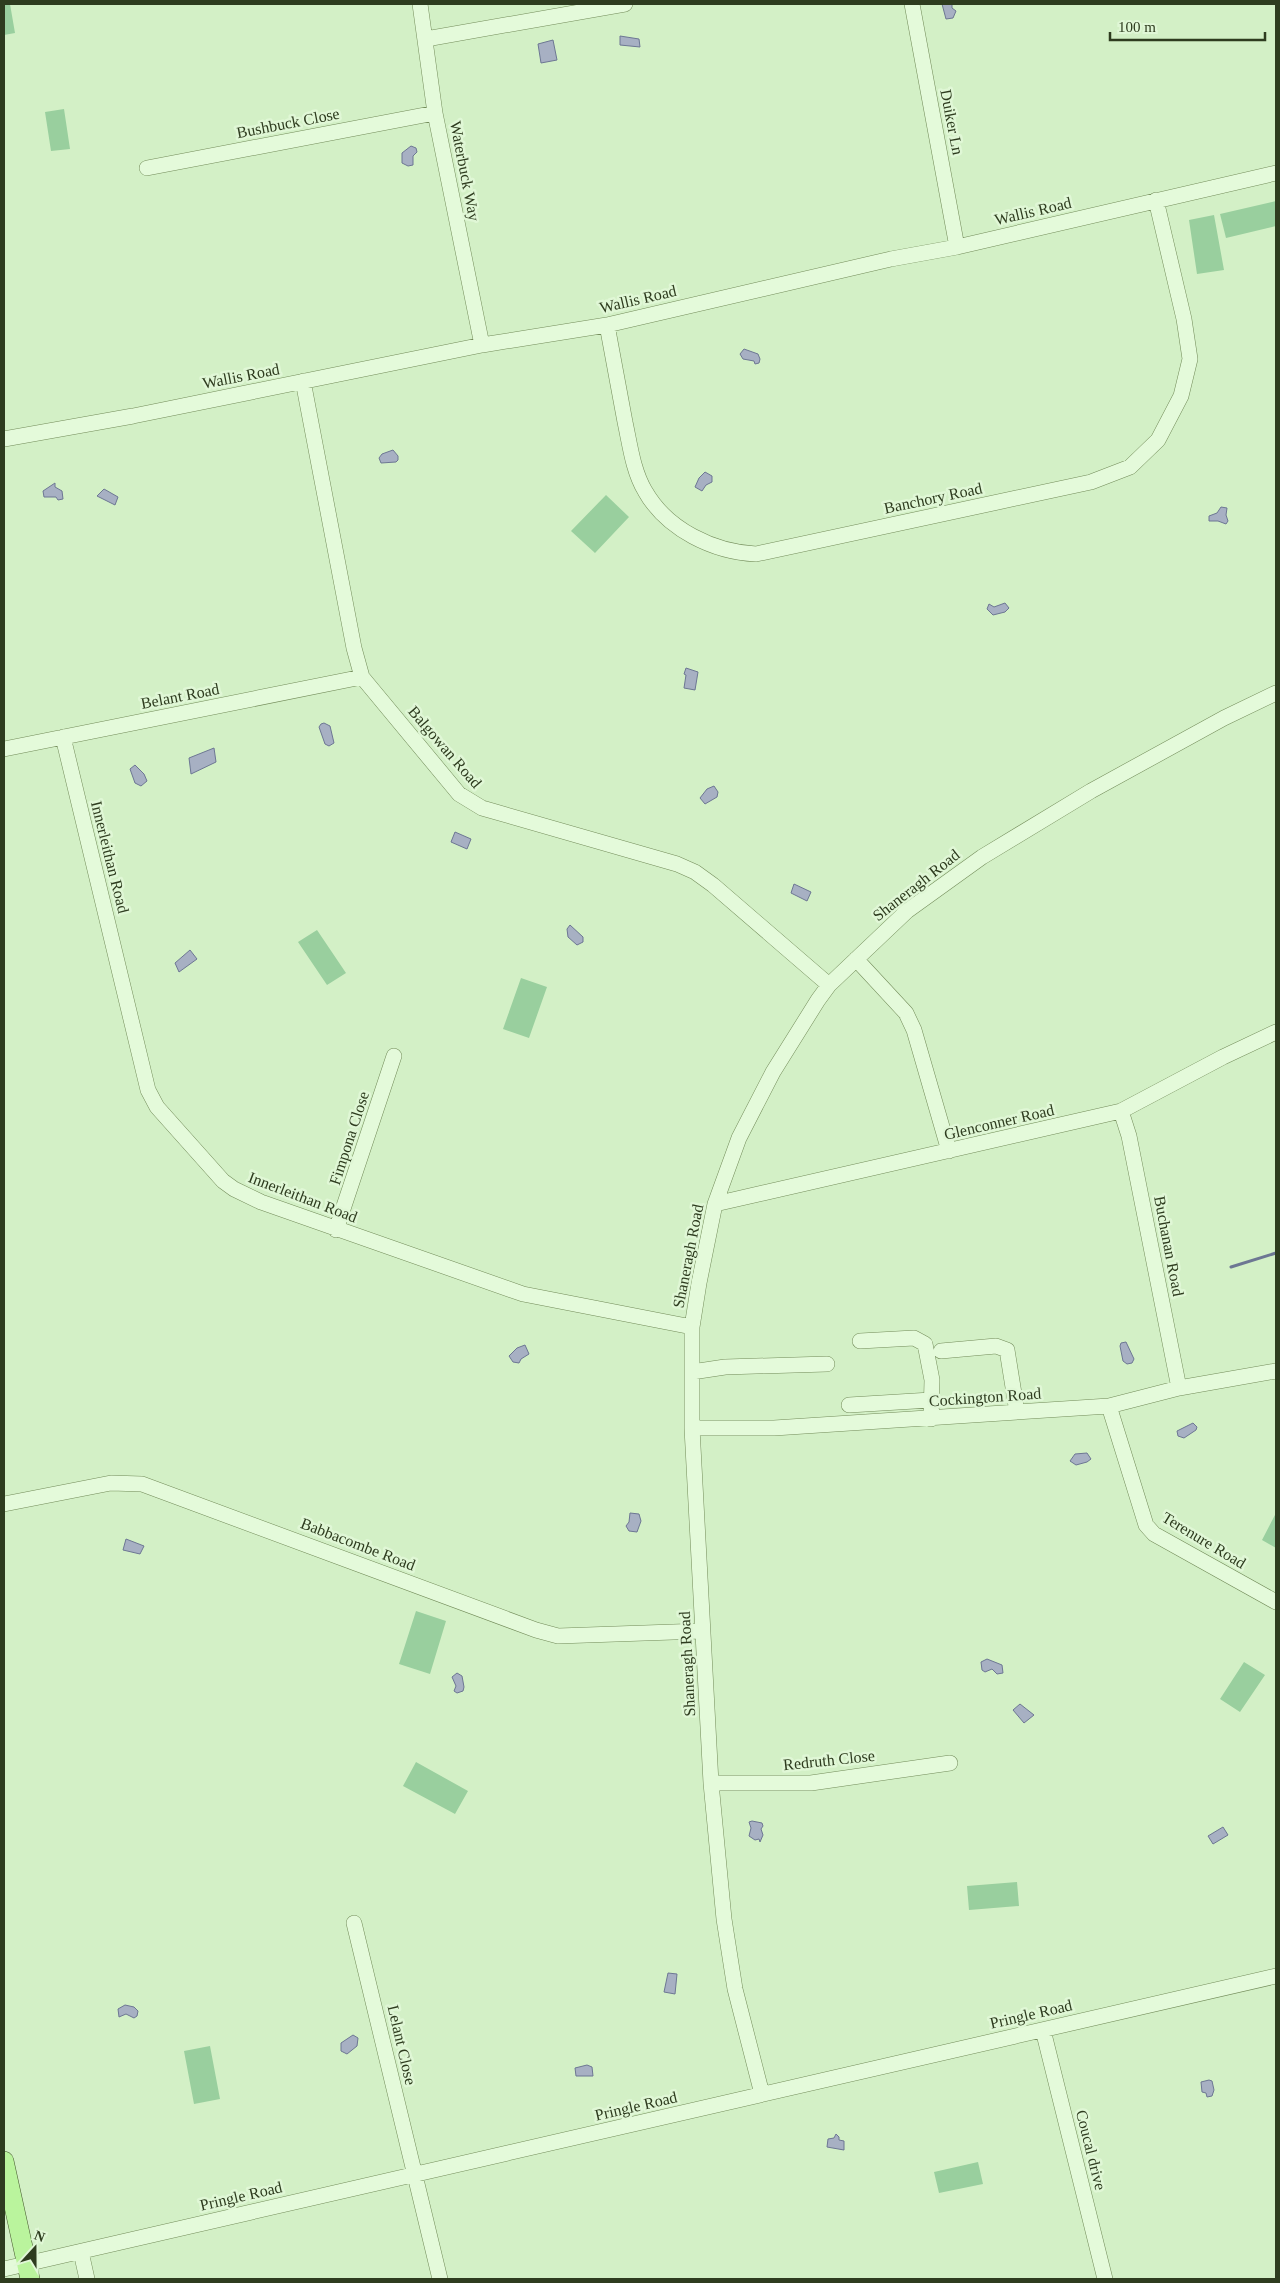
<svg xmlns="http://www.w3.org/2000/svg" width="1280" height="2283" viewBox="0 0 1280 2283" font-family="Georgia,serif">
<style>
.green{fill:#99cf9e}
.water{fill:#a7b0c3;stroke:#6d7793}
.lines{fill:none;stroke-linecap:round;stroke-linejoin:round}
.stream{stroke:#6d7793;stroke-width:3}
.minor-casing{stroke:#738c5a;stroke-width:16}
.major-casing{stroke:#475a2f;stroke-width:20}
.minor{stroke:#e4fada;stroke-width:15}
.major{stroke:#baf49d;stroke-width:19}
.labels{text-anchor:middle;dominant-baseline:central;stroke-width:5;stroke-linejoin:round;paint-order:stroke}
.street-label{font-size:16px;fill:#2e3c1f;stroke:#e0f7d6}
</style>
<rect width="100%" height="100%" fill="#d3f0c6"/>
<!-- green -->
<path class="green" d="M4,4H10L15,33L4,35Z
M64,109L70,149L51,151L45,112Z
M1276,201V226L1226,238L1220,214Z
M1214,215L1224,270L1197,274L1189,220Z
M606,495L629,517L595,553L571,531Z
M317,930L346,973L327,985L298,942Z
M521,978L547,987L529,1038L503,1029Z
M1276,1513V1548L1262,1540Z
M416,1611L446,1621L430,1674L399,1664Z
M1244,1662L1265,1675L1240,1712L1220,1699Z
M416,1762L468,1791L455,1814L403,1786Z
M1017,1882L1019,1906L969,1910L967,1886Z
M210,2046L220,2099L194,2104L184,2051Z
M978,2162L983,2184L939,2193L934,2172Z"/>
<!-- water -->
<path class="water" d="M942,4H952V8L956,11L953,18L946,19Z
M620,36L639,39L640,47L620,45Z
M553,40L557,60L541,63L538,44Z
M411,146L416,148L417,152L413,156V165L408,166L402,163V153Z
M744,349L758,354L760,359L759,363L755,364L754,361L743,359L740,354Z
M393,450L398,456V460L396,462L381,463L379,458L382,454Z
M705,472L712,476V482L706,485L702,491L695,487L699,478Z
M55,483V487L62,491L63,499L58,500L56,497H44L43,491Z
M104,489L118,497L115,505L97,496Z
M1221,507L1227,508L1226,515L1228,521L1226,524L1218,521H1209V516L1217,513Z
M1005,603L1009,608L1005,612L993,615L987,609L989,604L994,607Z
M686,668L698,672L695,690L684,688L686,675L684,674Z
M324,723L330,726L334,743L329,746L325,744L319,727L321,724Z
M214,748L216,762L191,774L189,758Z
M135,765L144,774L147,781L141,786L135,783L130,769Z
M714,786L718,792L717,797L705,804L700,798L707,789Z
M455,832L471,839L467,849L451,842Z
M794,884L811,892L807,901L791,893Z
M570,925L583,937V942L577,945L568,937L567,929Z
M190,950L197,959L179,972L175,963Z
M1126,1342L1134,1359L1132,1363L1127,1364L1123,1361L1120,1346L1121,1343Z
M525,1345L529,1354L521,1359L519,1363L513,1362L509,1356L517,1348Z
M1193,1423L1197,1427L1196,1430L1184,1438L1178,1436L1177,1431Z
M1087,1453L1091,1459L1087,1462L1076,1465L1070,1461L1075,1454Z
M630,1513L639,1514L641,1521L637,1532L629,1531L626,1526L629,1522Z
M126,1539L144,1546L140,1554L123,1550Z
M987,1659L1002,1665L1003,1673L997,1674L992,1669L985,1672L982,1670L981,1662Z
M457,1673L462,1676L464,1687L463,1691L457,1693L454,1691L456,1686L452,1677Z
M1020,1704L1034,1715L1024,1723L1013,1710Z
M752,1821L762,1823L763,1826L761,1829L763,1835L760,1842L759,1839L755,1840L749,1836L751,1828L749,1822Z
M1223,1827L1228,1835L1213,1844L1208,1836Z
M668,1973L677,1974L675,1994L664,1992Z
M125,2005L134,2007L138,2011L137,2016L134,2018L126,2014L119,2017L118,2009Z
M353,2035L358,2038L357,2046L347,2054L341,2051V2043Z
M587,2065L592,2067L593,2076H576L575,2068Z
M1209,2080L1212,2081L1214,2090L1212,2096L1207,2097L1206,2093L1202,2092L1201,2082Z
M836,2134L839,2137V2140L844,2141V2150L827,2147L828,2139L834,2138Z"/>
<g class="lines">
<!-- stream -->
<path class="stream" d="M1231,1267L1276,1253"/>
<!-- minor casing -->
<g class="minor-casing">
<path id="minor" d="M420,4L435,113L482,345
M912,4L957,247
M426,39L625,4
M147,168L435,113
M607,325C613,357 619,390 625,422C630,445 633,471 645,491C667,530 714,552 756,554L1091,482L1130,467L1158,440L1181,396L1190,359L1184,319L1156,200
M303,381L354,648L362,677L459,794L482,808L677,864L695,872L713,885L829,985
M4,439L133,416L482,345L607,325L891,259L957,247L1276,173
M63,737L148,1090L157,1107L223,1181L234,1189L261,1202L523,1294L692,1327
M4,749L362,677
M856,959L906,1013L914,1030L949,1151
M1121,1111L1129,1136L1179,1388
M715,1204L1121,1111L1223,1057L1276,1032
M336,1230L394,1056
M860,1341L914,1338L925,1344L932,1380L931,1419
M941,1351L996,1346L1007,1350L1017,1412
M692,1372L725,1367L827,1364
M849,1405L931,1400
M1109,1406L1146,1525L1154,1534L1276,1602
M692,1428H774L1109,1406L1179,1388L1276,1371
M4,1504L111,1483L142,1484L536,1630L558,1636L702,1631
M711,1783H811L950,1763
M354,1923L440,2279
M1043,2030L1105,2279
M762,2094L735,1989L724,1919L711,1783L692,1428V1327L699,1283L715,1204L739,1138L773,1072L818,1000L829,985L907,911L982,857L1091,791L1224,718L1276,693
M81,2252L87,2279
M4,2269L1276,1976"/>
</g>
<!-- major casing -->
<g class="major-casing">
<path id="major" d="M4,2161L30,2279"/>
</g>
<!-- minor -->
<use href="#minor" class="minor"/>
<!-- major -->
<use href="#major" class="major"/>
</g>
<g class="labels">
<!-- street labels -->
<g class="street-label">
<text transform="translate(952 122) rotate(79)">Duiker Ln</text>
<text transform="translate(288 123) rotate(-11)">Bushbuck Close</text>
<text transform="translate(465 171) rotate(79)">Waterbuck Way</text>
<text transform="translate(1033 211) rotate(-13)">Wallis Road</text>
<text transform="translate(638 299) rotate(-13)">Wallis Road</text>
<text transform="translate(241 376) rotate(-11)">Wallis Road</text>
<text transform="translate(933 498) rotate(-12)">Banchory Road</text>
<text transform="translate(180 696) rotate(-11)">Belant Road</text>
<text transform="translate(445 747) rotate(49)">Balgowan Road</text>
<text transform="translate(110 857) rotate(76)">Innerleithan Road</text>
<text transform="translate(916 885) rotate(-38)">Shaneragh Road</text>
<text transform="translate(999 1122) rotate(-13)">Glenconner Road</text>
<text transform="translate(349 1138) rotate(-72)">Fimpona Close</text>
<text transform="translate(303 1197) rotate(21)">Innerleithan Road</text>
<text transform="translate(1169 1246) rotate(79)">Buchanan Road</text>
<text transform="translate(688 1256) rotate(-79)">Shaneragh Road</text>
<text transform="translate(985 1397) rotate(-4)">Cockington Road</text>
<text transform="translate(1204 1540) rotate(31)">Terenure Road</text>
<text transform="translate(358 1544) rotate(21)">Babbacombe Road</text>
<text transform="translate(687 1664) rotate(-93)">Shaneragh Road</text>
<text transform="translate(829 1760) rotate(-6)">Redruth Close</text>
<text transform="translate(1031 2014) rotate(-13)">Pringle Road</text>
<text transform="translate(402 2045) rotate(77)">Lelant Close</text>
<text transform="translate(636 2106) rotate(-13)">Pringle Road</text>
<text transform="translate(1091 2150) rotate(76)">Coucal drive</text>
<text transform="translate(241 2196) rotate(-13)">Pringle Road</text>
</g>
</g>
<!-- border -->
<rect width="1280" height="2283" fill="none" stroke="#2e3c1f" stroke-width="10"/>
<!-- north arrow -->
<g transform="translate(35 2248) rotate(21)" stroke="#e0f7d6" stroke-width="4" paint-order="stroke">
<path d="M0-4L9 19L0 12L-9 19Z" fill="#2e3c1f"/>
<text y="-8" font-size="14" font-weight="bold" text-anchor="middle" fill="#2e3c1f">N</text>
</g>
<!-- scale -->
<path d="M1110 32v8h155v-8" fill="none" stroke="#2e3c1f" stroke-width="2.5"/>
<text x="1118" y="32" font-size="15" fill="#2e3c1f" stroke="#e0f7d6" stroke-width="4" paint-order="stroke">100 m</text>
</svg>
